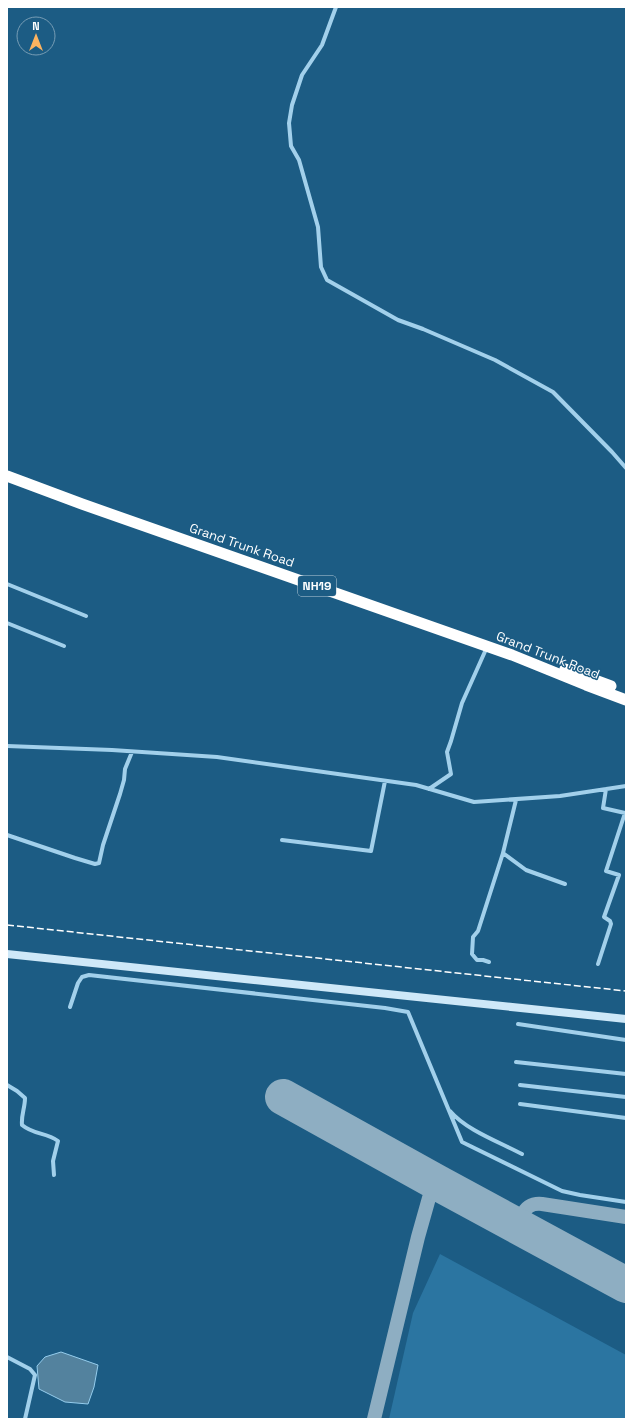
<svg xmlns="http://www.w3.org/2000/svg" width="633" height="1426" viewBox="0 0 633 1426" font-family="'Space Grotesk',sans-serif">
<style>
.green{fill:#2b75a1}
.water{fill:#53829e;stroke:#95cded}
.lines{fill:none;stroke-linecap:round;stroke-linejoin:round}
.taxiway{stroke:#8eaec2;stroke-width:14}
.runway{stroke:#8eaec2;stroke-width:36}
.street{stroke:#a2d0eb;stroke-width:4}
.secondary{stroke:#cee8f8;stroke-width:8}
.highway{stroke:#fff;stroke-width:11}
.rail{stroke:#fff;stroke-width:1.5;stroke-dasharray:7 3;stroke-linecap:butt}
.labels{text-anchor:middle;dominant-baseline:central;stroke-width:3;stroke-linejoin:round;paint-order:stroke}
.shield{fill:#1c5c84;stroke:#bbceda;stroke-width:1}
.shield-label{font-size:12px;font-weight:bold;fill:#fff}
.street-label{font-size:13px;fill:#fff;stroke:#1c5c84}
</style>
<rect width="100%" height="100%" fill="#1c5c84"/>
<!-- green -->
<path class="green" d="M440,1254L626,1355V1419H389L413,1313Z"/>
<!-- water -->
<path class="water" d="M61,1352L98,1365L94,1387L88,1404L65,1402L39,1389L37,1366L45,1357Z"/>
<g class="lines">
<!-- taxiway -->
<path class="taxiway" d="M535,1236C516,1225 520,1202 542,1204L626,1217
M374,1419L418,1237L429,1198L438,1183"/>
<!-- runway -->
<path class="runway" d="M283,1097L438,1183L626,1285"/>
<!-- street -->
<path class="street" d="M336,7L322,45L302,75L292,105L289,123L291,146L299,160L318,227L321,267L327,280L398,320L423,329L495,360L553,392L612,452L626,468
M7,584L86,616
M7,623L64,646
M7,746L112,750L217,757L416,785L474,802L560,796L626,786
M429,789L451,774L447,752L451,741L462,703L487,647
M516,800L503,853L526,870L565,884
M7,835L75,858L95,864L99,863L103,845L120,794L124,780L125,769L132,752
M282,840L371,851L385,781
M489,962L483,960H477L472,954L473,937L478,931L503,853
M598,964L611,924L610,921L604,917L619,875L606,871L625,813L603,808L606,789
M70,1007L78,983L82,977L89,975L385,1008L408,1012L462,1142L562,1191L580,1195L626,1202
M518,1024L626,1040
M516,1062L626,1074
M7,1085L17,1091L25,1098C25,1108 21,1115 22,1125C34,1135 46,1132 58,1141L53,1161L54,1175
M520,1085L626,1097
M520,1104L626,1118
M450,1111C466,1130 499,1142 522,1154
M7,1357L30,1369L35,1375L25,1419"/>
<!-- secondary -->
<path class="secondary" d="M7,954L626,1019"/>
<!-- highway -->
<path class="highway" d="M7,476L82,504L512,655L586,685L626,700
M565,669L611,686"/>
<!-- rail -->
<path class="rail" d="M7,925L626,991"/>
</g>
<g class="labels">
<!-- shield labels -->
<rect class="shield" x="298" y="576" width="38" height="20" rx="3"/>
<g class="shield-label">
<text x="317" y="586">NH19</text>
</g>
<!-- street labels -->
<g class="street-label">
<text transform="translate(242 545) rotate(19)">Grand Trunk Road</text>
<text transform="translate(548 655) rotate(21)">Grand Trunk Road</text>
</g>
</g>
<!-- border -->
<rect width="633" height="1426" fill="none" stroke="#ffffff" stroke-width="16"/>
<!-- north arrow -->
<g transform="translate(36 36)"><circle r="19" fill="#1c5c84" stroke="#779db5"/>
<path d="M0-3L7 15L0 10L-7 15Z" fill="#fcb360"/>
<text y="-6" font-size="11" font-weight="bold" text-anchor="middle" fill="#ffffff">N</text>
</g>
</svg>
